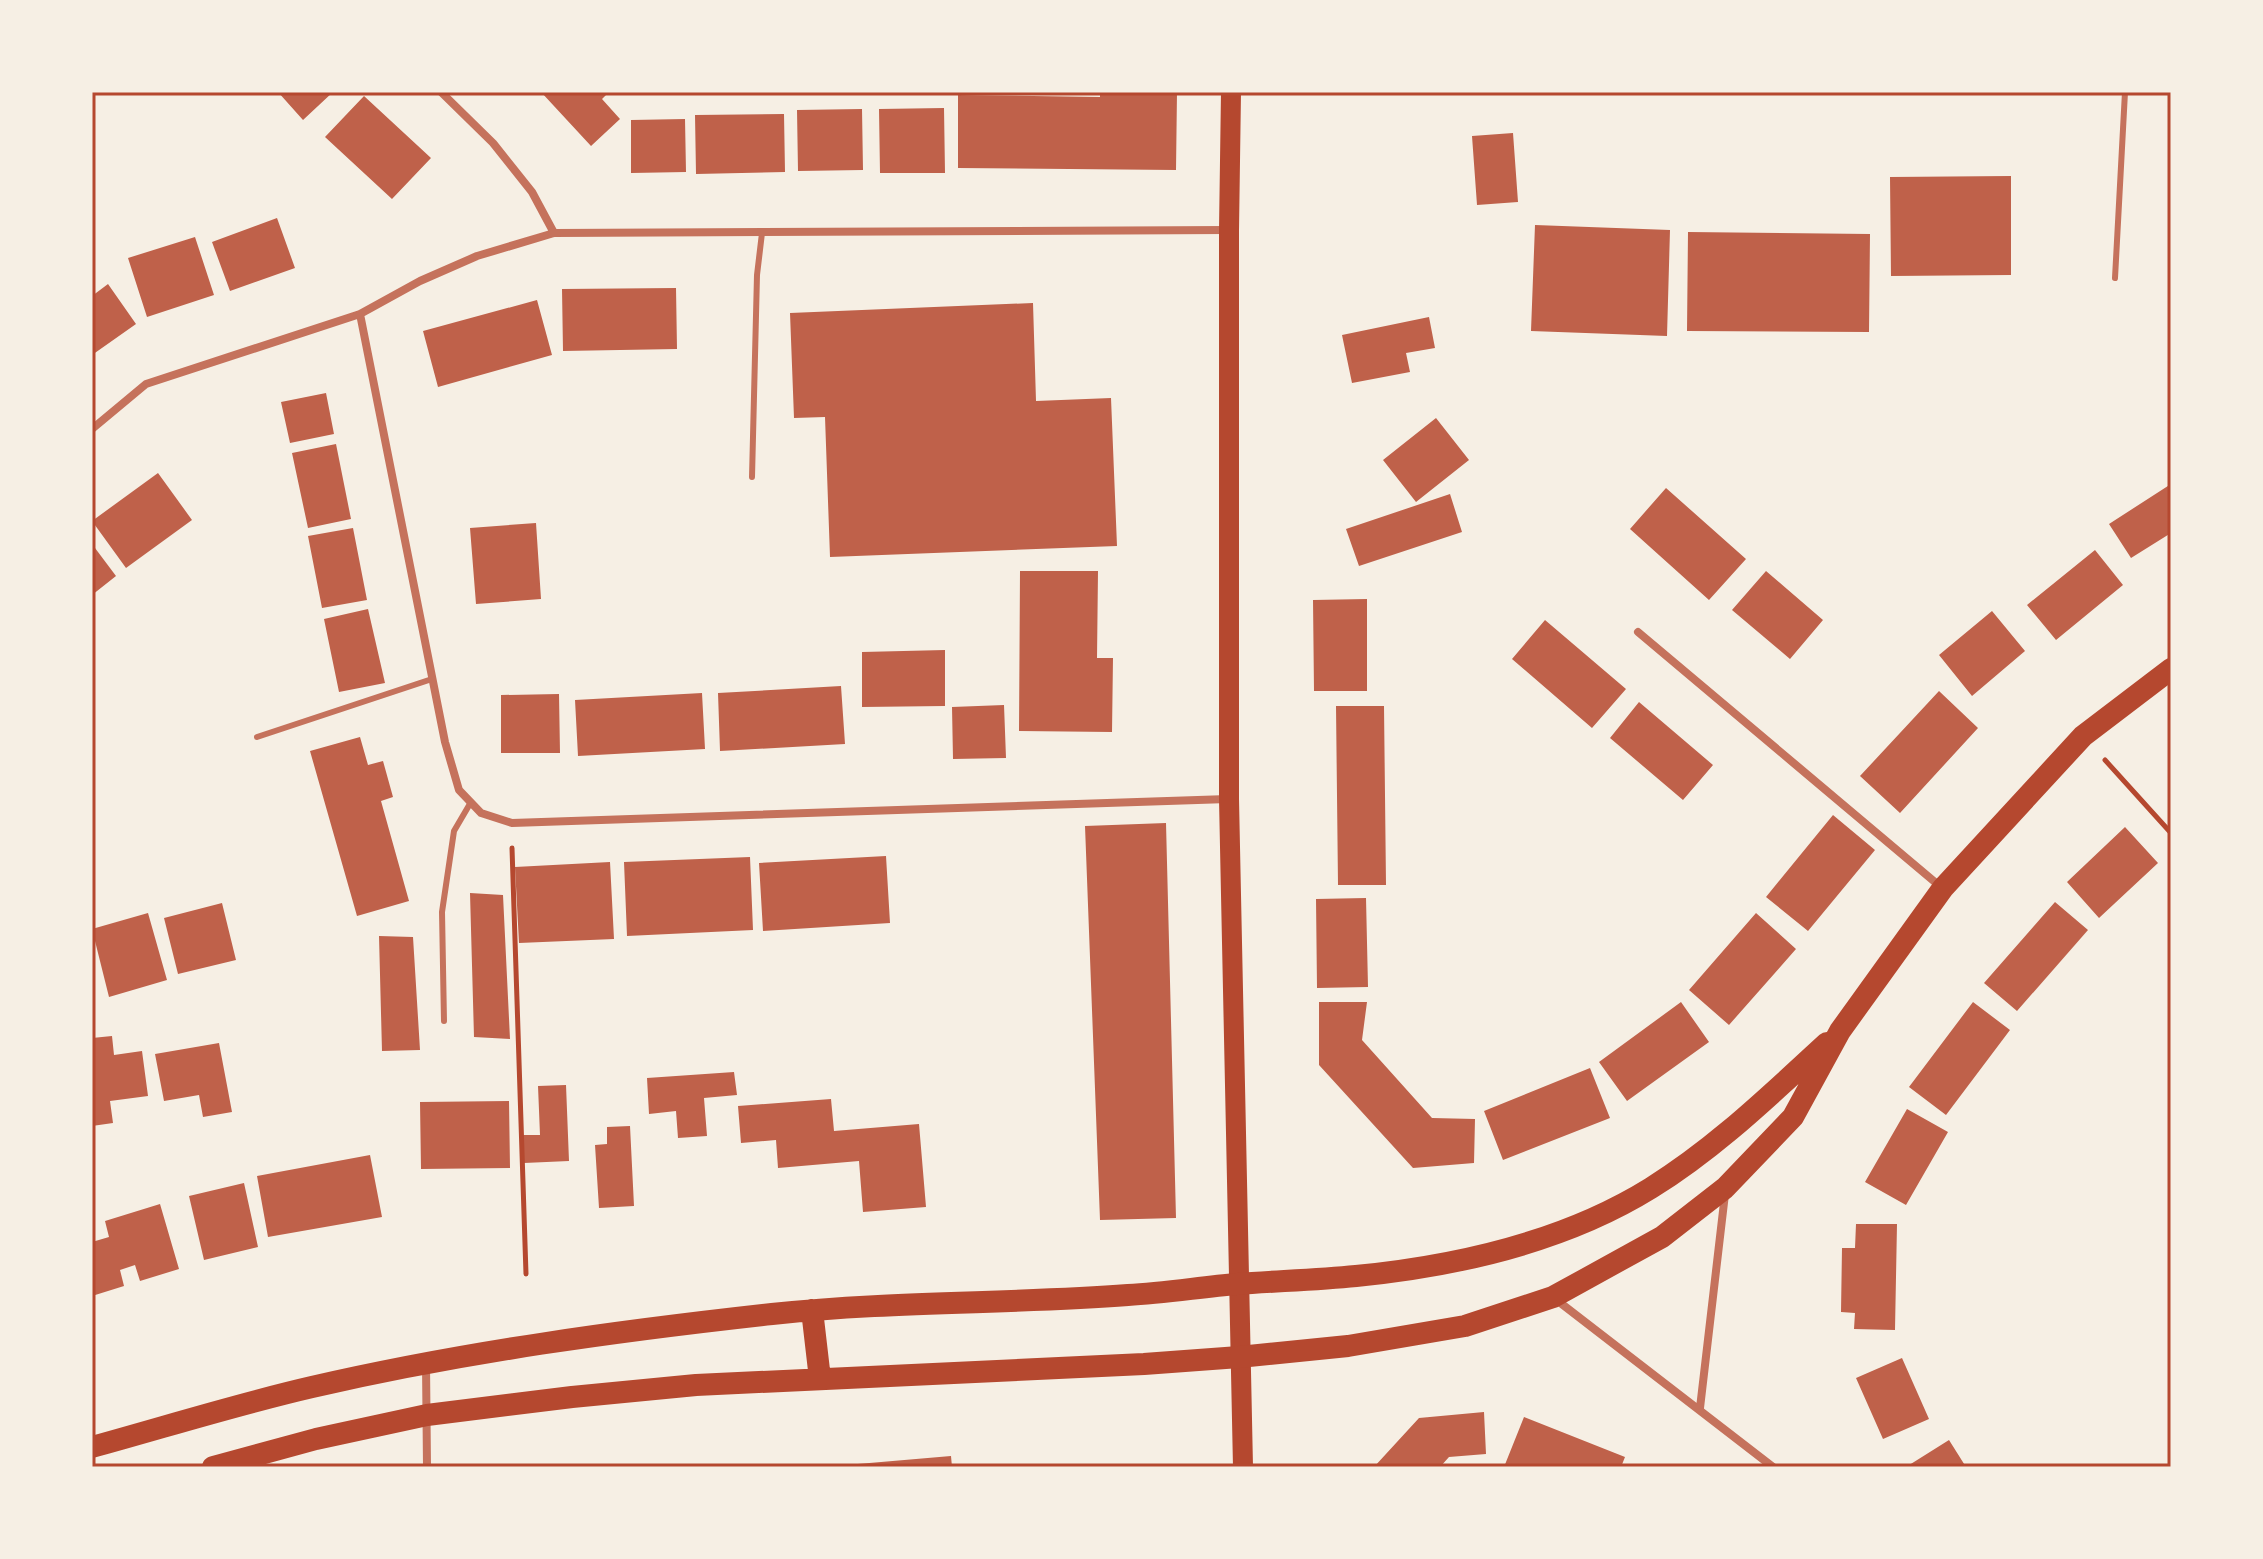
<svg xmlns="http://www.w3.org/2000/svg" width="2263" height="1559" viewBox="0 0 2263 1559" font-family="Quicksand,sans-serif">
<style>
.building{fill:#bf614a}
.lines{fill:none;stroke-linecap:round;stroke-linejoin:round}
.path{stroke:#b5482f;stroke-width:5}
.service{stroke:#c5725c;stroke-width:6}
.minor{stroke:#c5725c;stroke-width:8}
.primary{stroke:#b5482f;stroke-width:20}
.trunk{stroke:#b5482f;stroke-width:22}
.neatline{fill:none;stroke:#b5482f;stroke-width:3}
</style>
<rect width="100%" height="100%" fill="#f6efe4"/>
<!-- building -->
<path class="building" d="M278,92H333L303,120Z
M541,92H609L602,99L620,119L591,146Z
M1100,92H1177L1176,170L958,168V95L1100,97Z
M364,96L431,158L392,199L325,137Z
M944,108L945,173H880L879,109Z
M862,109L863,170L798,171L797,110Z
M784,114L785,172L696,174L695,115Z
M685,119L686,172L631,173V120Z
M1513,133L1518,202L1477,205L1472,136Z
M2011,176V275L1891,276L1890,177Z
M277,218L295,268L230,291L212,242Z
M1535,225L1670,230L1667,336L1531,331Z
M1688,232L1870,234L1869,332L1687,331Z
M195,237L214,295L147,317L128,258Z
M108,284L136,324L92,355V296Z
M676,288L677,349L563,351L562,289Z
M537,300L552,355L438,387L423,331Z
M1033,303L1036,401L1111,398L1117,546L830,557L825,417L794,418L790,313Z
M1429,317L1435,348L1406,353L1410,372L1352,383L1342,335Z
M326,393L334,434L290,443L281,402Z
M1436,418L1469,460L1416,502L1383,460Z
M336,444L351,519L308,528L292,453Z
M158,473L192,520L126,568L92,521Z
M2171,484V533L2131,558L2109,524Z
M1666,488L1746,559L1709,600L1630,529Z
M1450,494L1462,532L1359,566L1346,529Z
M536,523L541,599L476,604L470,528Z
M353,528L367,600L322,608L308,536Z
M92,544L116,576L92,595Z
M2095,550L2123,585L2056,640L2027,605Z
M1020,571H1098L1097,658H1113L1112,732L1019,731Z
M1766,571L1823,620L1790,659L1732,610Z
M1367,599V691H1314L1313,600Z
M368,609L385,683L339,692L324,619Z
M1992,611L2025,651L1972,696L1939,655Z
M1545,620L1626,689L1592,728L1512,659Z
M945,650V706L862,707V652Z
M841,686L845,744L720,751L718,693Z
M1939,691L1978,728L1900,813L1860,776Z
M702,693L705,749L578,756L575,700Z
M559,694L560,753H501V695Z
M1639,702L1713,765L1683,800L1610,738Z
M1004,705L1006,758L953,759L952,707Z
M1336,706H1384L1386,885H1338Z
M360,737L368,765L383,761L393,797L381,801L409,901L357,916L310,751Z
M1833,815L1875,850L1808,931L1766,897Z
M1166,823L1176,1218L1100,1220L1085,826Z
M2125,827L2158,863L2099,918L2067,882Z
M886,856L890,923L763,931L759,863Z
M750,857L753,930L627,936L624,862Z
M610,862L614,939L519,943L515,867Z
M470,893L503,895L510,1039L474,1037Z
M1366,898L1368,987L1317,988L1316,899Z
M2055,902L2088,930L2017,1011L1984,983Z
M222,903L236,960L178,974L164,918Z
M148,913L167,980L109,997L92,929Z
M1756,913L1796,949L1729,1025L1689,990Z
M379,936L413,937L420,1050L382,1051Z
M1319,1002H1367L1362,1040L1432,1118L1475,1119L1474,1163L1413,1168L1319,1065Z
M1681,1002L1709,1042L1627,1101L1599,1062Z
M1973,1002L2010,1030L1946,1115L1909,1087Z
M112,1036L114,1055L142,1051L148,1096L110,1101L113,1123L92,1126V1038Z
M219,1043L232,1112L203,1117L199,1095L164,1101L155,1054Z
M1590,1068L1610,1118L1503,1160L1484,1111Z
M734,1072L737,1095L704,1098L707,1136L678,1138L676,1111L649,1114L647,1078Z
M566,1085L569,1161L524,1163L523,1135H540L538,1086Z
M831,1099L834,1131L919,1124L926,1207L863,1212L859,1161L778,1168L776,1140L741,1143L738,1106Z
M509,1101L510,1168L421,1169L420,1102Z
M1907,1109L1948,1132L1906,1205L1865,1182Z
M630,1126L634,1206L599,1208L595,1145L607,1144V1127Z
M370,1155L382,1217L268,1237L257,1176Z
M244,1183L258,1247L204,1260L189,1196Z
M160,1204L179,1269L140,1281L135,1265L120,1270L124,1286L92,1296V1242L109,1237L105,1221Z
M1856,1224H1897L1895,1330L1854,1329L1855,1313L1841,1312L1842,1248H1855Z
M1902,1358L1929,1419L1883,1439L1856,1378Z
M1484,1412L1486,1454L1449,1457L1440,1467H1374L1419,1418Z
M1524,1417L1625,1457L1621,1467H1504Z
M1949,1440L1966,1467H1906Z
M951,1456L952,1467H846V1465Z"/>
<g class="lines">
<!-- path -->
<path class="path" d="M2105,760L2171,833
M512,848L526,1274"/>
<!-- service -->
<path class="service" d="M1551,92H1553
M2115,278L2125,92
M752,477L757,275L762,233
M257,737L432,679
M444,1021L442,912L454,831L471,802"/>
<!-- minor -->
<path class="minor" d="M441,92L493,143L532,192L554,233
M360,314L445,742L459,790L481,813L512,823L1228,799
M92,429L146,384L360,314L420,281L477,256L554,233L1228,230
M1638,632L1942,888
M1554,1298L1773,1467
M426,1364L427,1467
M1700,1408L1725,1194"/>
<!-- primary -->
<path class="primary" d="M1231,92L1229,230V799L1243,1467"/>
<!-- trunk -->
<path class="trunk" d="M812,1310L820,1379
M92,1447C165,1427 238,1404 312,1387C464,1352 618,1331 772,1314C891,1301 1010,1304 1128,1295C1165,1293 1201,1287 1237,1284C1277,1281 1317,1280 1356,1276C1457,1266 1564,1242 1651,1188C1717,1147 1771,1094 1827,1043
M213,1467L316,1439L427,1415L572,1397L696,1385L1144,1364L1239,1357L1348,1346L1465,1326L1553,1297L1662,1237L1725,1188L1793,1117L1840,1031L1943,888L2083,736L2171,669"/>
</g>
<!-- border -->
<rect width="2263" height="1559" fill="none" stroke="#f6efe4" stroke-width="188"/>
<rect x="94" y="94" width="2075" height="1371" class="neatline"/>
</svg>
